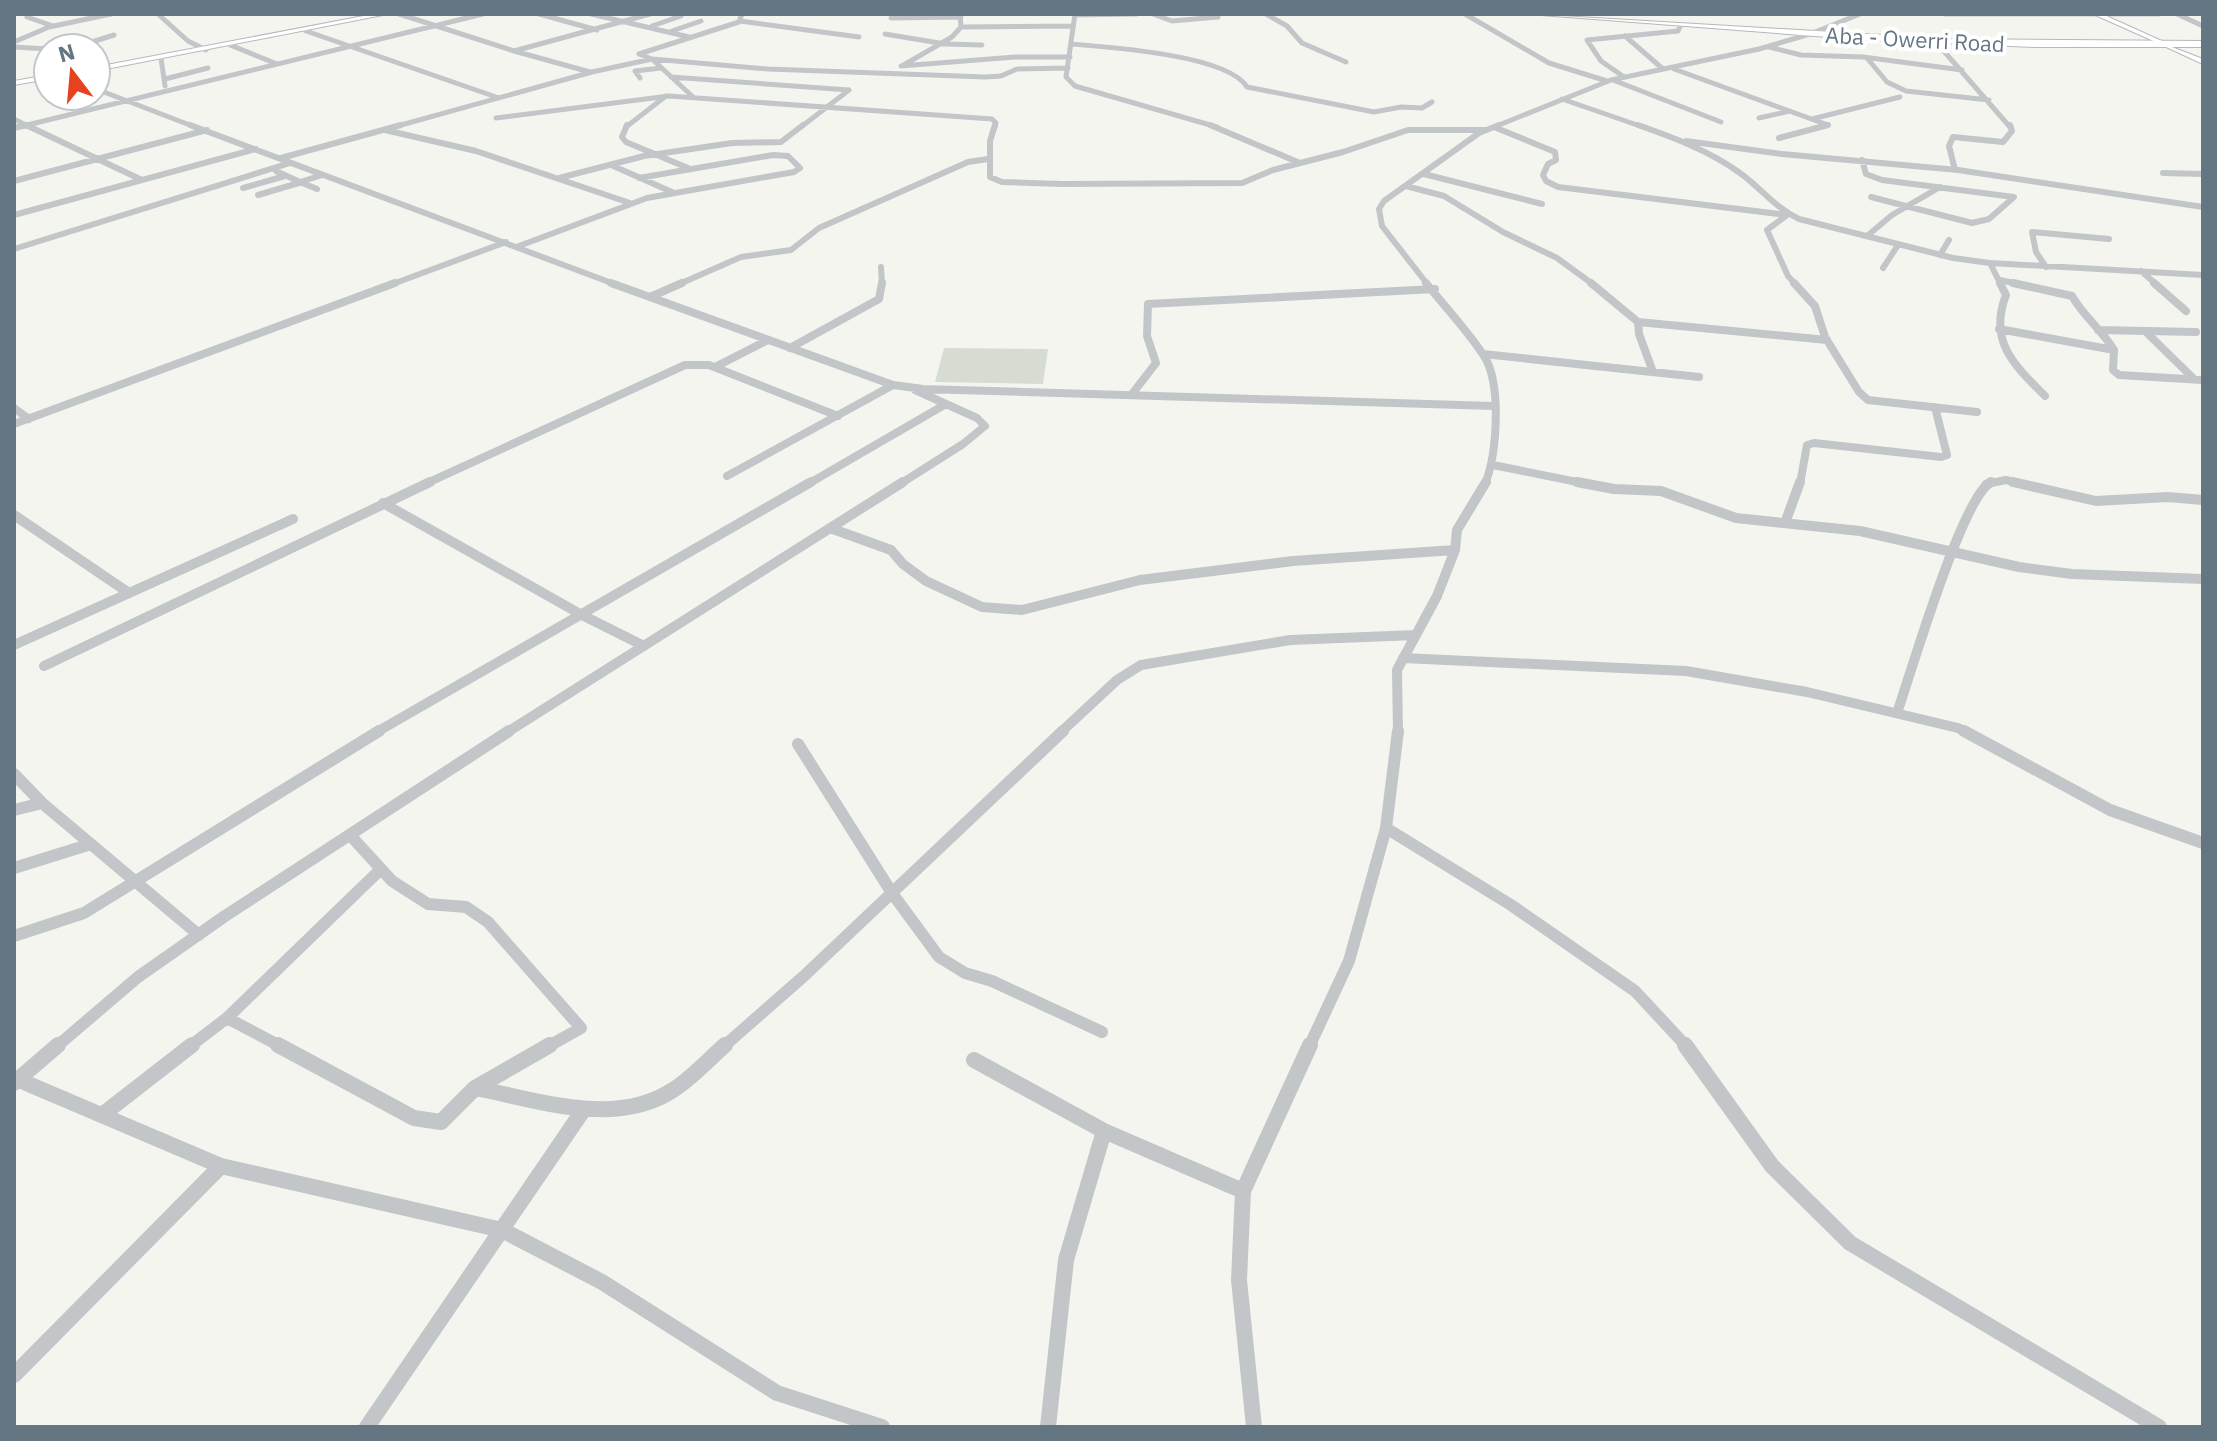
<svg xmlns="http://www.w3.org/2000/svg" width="2217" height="1441" viewBox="0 0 2217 1441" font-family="'IBM Plex Sans',sans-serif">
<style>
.green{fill:#d6dcd1}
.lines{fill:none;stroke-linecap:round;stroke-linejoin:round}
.secondary-casing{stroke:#b4babe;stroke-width:2}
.highway-casing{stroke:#b5b8bb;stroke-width:2}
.street-far5{stroke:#c2c6c9;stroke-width:5}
.street-far4{stroke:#c2c6c9;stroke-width:6}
.street-far3{stroke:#c2c6c9;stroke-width:8}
.street-far2{stroke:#c2c6c9;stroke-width:10}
.street-far1{stroke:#c2c6c9;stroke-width:12}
.street{stroke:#c2c6c9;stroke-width:16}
.secondary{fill:#fff;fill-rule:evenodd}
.highway{fill:#fff;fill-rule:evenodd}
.labels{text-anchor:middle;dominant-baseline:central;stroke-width:8;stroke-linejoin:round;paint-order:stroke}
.far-street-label{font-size:22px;fill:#637682;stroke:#fff}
</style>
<rect width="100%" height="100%" fill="#f5f5f0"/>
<!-- green -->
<path class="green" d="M944,348L1048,349L1043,384L935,382Z"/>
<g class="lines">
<!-- secondary casing -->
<g class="secondary-casing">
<path id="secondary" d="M374,14H388L96,71V67Z
M2093,14H2102L2164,42L2158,43Z
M2164,44L2203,59V64L2164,46Z
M48,75V79L14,85V81Z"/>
</g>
<!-- highway casing -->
<g class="highway-casing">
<path id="highway" d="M1528,14L1951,39L2203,41V47H2035L1867,40Z"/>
</g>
<!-- street-far5 -->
<path class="street-far5" d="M158,14L188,41L206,50
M399,14L514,51L650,14
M539,14L597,30
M591,14L689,37
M742,14L739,22L639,54L652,59L768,69L985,77L1001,76L1017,69L1068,68
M1075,14L1066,77L1075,86L1217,127
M1153,14L1172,21L1218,17L1215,14
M1266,14L1287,26L1302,43L1346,62
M1465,14L1549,63L1607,81
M1945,14H2159
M2177,14L2203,26
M1075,15L1137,14
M27,17L53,26
M891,18L961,17
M740,21L859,37
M652,26L681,16
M961,27L1073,26
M306,31L499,98
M672,31L701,21
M1815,32L1860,14
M885,34L945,44L982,45
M1625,36L1663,69
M1935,41L2010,127
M14,42L49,27L111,14
M1071,44C1109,47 1228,55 1247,87L1374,112L1401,107L1422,108L1432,102
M230,45L277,64
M14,47L48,49
M1769,47L1801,55L1863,57L1962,70
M73,48L114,35
M514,51L590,72
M161,58L165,86
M1867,58L1887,82L1906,91L1989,100
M901,66L1015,57H1070
M902,66L952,37L961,27L960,14
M1674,69L1828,125L1821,127
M671,77L849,90
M1624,77L1601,61L1587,40L1678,31L1681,25
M640,78L635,71L661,68
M165,79L208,68
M1613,80L1721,122
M96,89L195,127
M1562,99L1643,127
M496,118L669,96L992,119L996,123L995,127
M1759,118L1790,111
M14,119L30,127
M1812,119L1900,97
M19,127L483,14
M394,127L592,72L652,59L693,97
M626,127L666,96
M801,127L849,90
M1494,127L1611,80L1759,49L1810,34"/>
<!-- street-far4 -->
<path class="street-far4" d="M26,125L142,180
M190,125L617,285
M627,125L622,137L626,142L688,168
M995,125L990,141V177L1002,182L1063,184L1242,183L1273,170L1343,152L1408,130H1484
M1210,125L1300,163
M1638,125C1672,137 1710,151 1740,173C1761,188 1775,208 1799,219L1953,258L1990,263L2203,275
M1494,127L1555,152L1556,160L1548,164L1543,175L1546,181L1558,187L1787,215
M14,128L27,125
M385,130L476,151L630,203
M1779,138L1828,125
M1686,141L1782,154L1958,170L2203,207
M281,158L401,125
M1862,160L1866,174L1882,180L2014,197L1989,219L1972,223L1871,197
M611,165L672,192
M1955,170L1949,146L1953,137L2003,142L2012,131L2010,125
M276,171L300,182L322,175
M2163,173L2203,174
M1424,174L1542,204
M559,178L644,156L732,143L781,142L803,125
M14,181L207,130
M300,182L317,189
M1406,186L1444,196L1503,232L1557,258L1594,285
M243,188L285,176
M258,195L302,182
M14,215L256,149
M1787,215L1767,230L1788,276L1796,285
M1867,236L1892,215L1940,187
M519,246L647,198L794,172L800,168L788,156L773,155L639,178
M14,249L290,163
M1940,255L1949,240
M1990,263L2001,285
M881,267L882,285
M2046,267L2036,252L2032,232L2109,239
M1883,268L1898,245
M2141,271L2157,285
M2000,280L2022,285
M390,285L506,242
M677,285L741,257L791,250L819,228L968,162L988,159
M1428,285L1382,226L1379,209L1384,201L1479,133L1499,125"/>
<!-- street-far3 -->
<path class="street-far3" d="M611,283L893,385L923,389L1494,406
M1426,283C1445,307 1468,331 1484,356C1502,384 1497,454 1485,484
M1591,283L1638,322L1639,334L1653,372
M1794,283L1815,306L1825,337L1859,392L1868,400L1977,412
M2000,283L2006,295C1988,341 2014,365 2045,396
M2154,283L2186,311
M650,297L682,283
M1638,322L1827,340
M1999,329L2114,350C2102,330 2084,317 2072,296L2013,283
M2098,330L2196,332
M2146,332L2195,380
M790,348L879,299L882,283
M2114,350L2113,370L2119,375L2203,380
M1483,354L1699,377
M715,367L768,340
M1132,394L1156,363L1147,336L1148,304L1435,289
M14,408L29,419
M14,424L395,283
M1493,465L1587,484
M727,476L893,385
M425,484L685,365H709L838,416
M808,484L946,404
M900,484L963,444L985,426L977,418L915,390
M1800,484L1807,445L1814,443L1941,457L1947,455L1935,407
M1986,484L2006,480L2022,484"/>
<!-- street-far2 -->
<path class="street-far2" d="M1577,482L1614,489L1661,491L1736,518L1860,531L2019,567L2072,574L2203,579
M2013,482L2096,501L2168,497L2203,500
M383,503L582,615L644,646
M14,515L129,593
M1785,523L1800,482
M830,528L891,550L903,564L926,581L982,607L1022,610L1140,580L1293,561L1455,550
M14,645L293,519
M1403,658L1686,671L1807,692L1958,728L1968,733
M44,666L430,482
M1897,713C1911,673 1962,497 1991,482
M375,733L811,482
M506,733L903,482
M1060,733L1117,680L1141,665L1290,640L1416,635
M1398,733L1397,670L1437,596L1455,550L1457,530L1486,482"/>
<!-- street-far1 -->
<path class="street-far1" d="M1964,731L2110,810L2203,843
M798,744L892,893L939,957L965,973L992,981L1102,1032
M14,774L42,803L199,935
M14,810L42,803
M1386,828L1511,905L1635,991L1687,1047
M350,835L392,881L428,904L466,907L488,922L581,1028L547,1047
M14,868L91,844
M14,936L84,913L379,731
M227,1018L282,1047
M56,1047L138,977L225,916L509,731
M189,1047L227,1018L381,869
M723,1047L804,976L1063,731
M1309,1047L1349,961L1386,828L1398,731"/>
<!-- street -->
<path class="street" d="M278,1045L414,1118L441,1122L475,1088L550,1045
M1685,1045L1772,1166L1850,1243L2159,1427
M974,1060L1104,1131L1243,1191
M19,1080L221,1166L502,1230L602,1282L777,1393L882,1427
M14,1083L58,1045
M475,1088C538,1100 615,1128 673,1090C692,1078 708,1060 725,1045
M102,1115L192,1045
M14,1375L221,1166
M367,1427L584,1109
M1048,1427L1066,1260L1104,1131
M1254,1427L1239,1280L1243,1191L1310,1045"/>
<!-- secondary -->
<use href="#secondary" class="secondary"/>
<!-- highway -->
<use href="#highway" class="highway"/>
</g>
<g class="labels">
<!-- far-street labels -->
<g class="far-street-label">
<text transform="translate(1915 39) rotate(3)">Aba - Owerri Road</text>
</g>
</g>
<!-- border -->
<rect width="2217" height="1441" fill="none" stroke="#637682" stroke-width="32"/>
<!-- north arrow -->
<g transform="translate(72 72) rotate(344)"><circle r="38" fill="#ffffff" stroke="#c1c8cd" stroke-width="2"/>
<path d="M0-6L14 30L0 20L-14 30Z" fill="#e6421f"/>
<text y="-12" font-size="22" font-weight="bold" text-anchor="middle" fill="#637682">N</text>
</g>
</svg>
